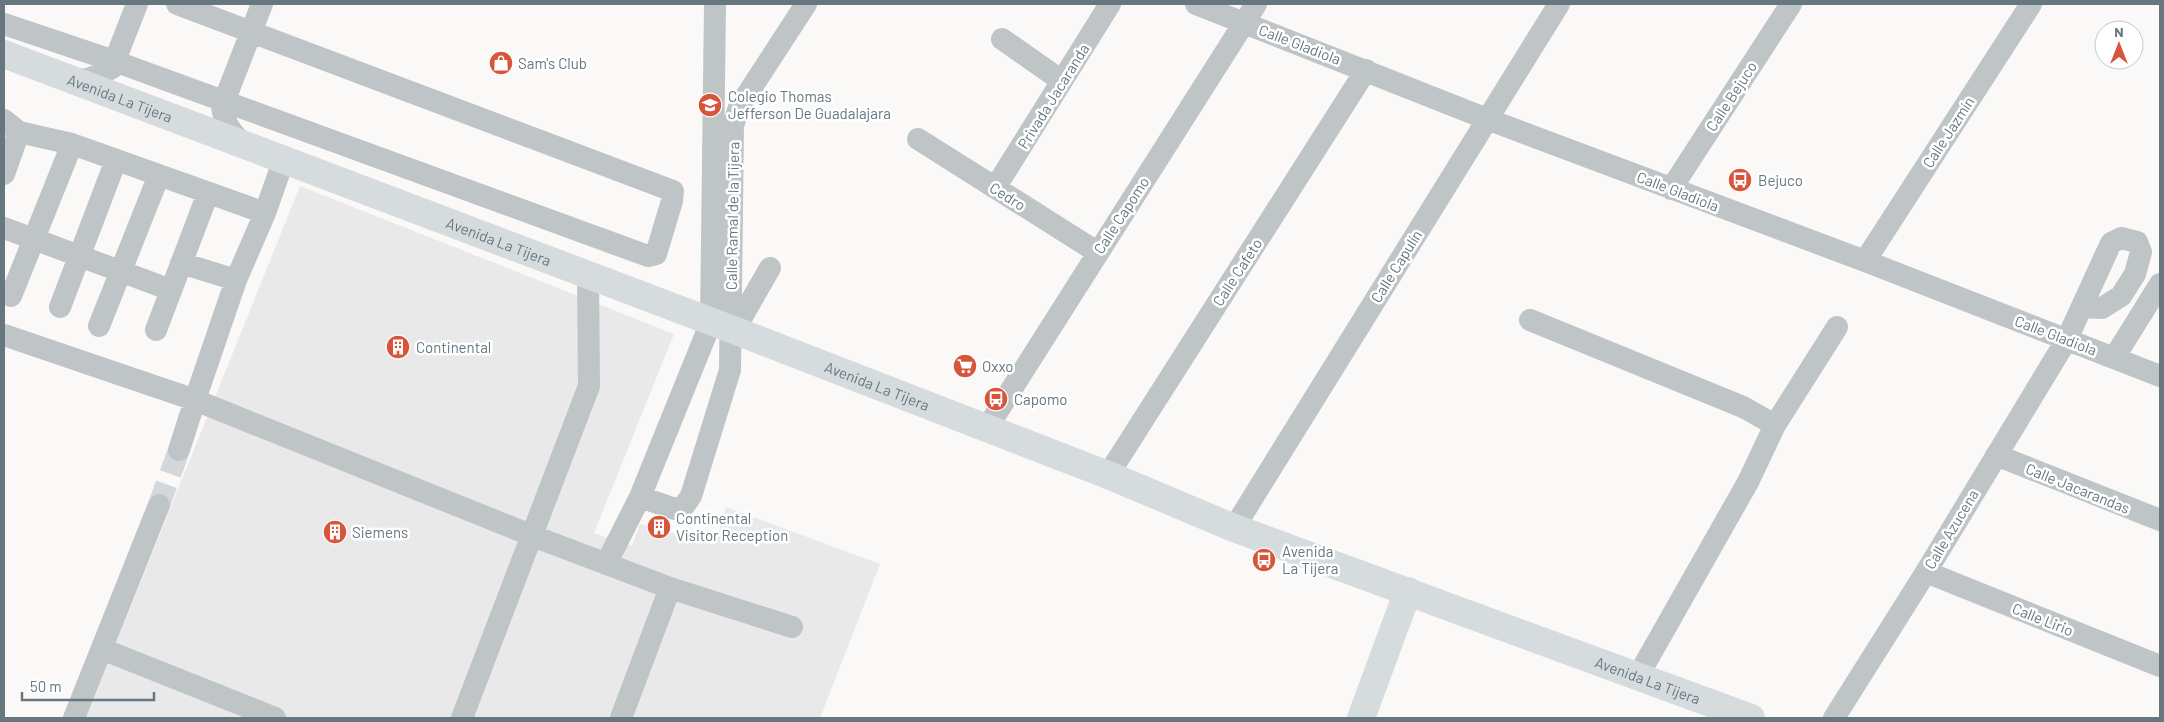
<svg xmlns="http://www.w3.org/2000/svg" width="2164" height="722" viewBox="0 0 2164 722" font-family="Barlow,sans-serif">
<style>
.built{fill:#e8e9e8}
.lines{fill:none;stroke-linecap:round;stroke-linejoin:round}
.minor-tunnel{stroke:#d5d8da;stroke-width:22;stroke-dasharray:22 11;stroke-linecap:butt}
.minor{stroke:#bfc4c7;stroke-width:22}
.major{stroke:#d6dbde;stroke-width:28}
.labels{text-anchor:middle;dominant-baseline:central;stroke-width:5;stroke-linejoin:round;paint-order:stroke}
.street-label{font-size:15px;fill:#667780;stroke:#fff}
.poi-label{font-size:15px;fill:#667780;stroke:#fff;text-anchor:start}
</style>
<rect width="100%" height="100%" fill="#faf9f8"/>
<!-- built -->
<path class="built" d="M300,186L674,334L594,533L632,546L640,524L715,545L726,507L880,564L820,718H86Z"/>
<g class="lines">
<!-- minor-tunnel -->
<path class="minor-tunnel" d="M159,505L179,450"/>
<!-- minor -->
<path class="minor" d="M1196,4L1487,119L1865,261L2160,376
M4,24L114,61L648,256L656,254L672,201L673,191L177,4
M1002,39L1062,81
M73,80L89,79L112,68L137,4
M4,120L19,132L72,144L265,213
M918,139L1097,252
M243,144C232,133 224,123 222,107L262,4
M284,159L265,213L236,280L195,400L533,536L670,588L792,627
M4,174L19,132
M995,188L1110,4
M1671,189L1791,4
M4,228L171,290
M1865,261L2031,4
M181,263L236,280
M11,296L72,144
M60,307L116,160
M1530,320L1743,407L1775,425L1748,482L1638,676
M99,326L159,175
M156,330L208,193
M737,331L743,315L770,268
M4,335L195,400L179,450
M2114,358L2160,284
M1775,425L1837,327
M987,428L1256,4
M1996,455L2160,520
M1108,475L1366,70
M640,497L675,509L684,506L691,496L730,370L733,126L739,107L806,4
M1234,528L1559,4
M606,564L640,497L711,322L715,4
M1926,572L2160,666
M102,649L275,718
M74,718L159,505
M462,718L589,386L588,275
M621,718L670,588
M1834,718L1926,572L2067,339L2111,243L2121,238L2137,242L2141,252L2135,274L2121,296L2102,308L2082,307"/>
<!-- major -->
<g class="major">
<path id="s1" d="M4,54L731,329L1108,475L1234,528L1751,718"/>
<path d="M1361,718L1408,591"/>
</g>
</g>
<!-- icons -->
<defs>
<g id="shop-disc" transform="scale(1.25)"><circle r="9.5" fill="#d7553b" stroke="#fff"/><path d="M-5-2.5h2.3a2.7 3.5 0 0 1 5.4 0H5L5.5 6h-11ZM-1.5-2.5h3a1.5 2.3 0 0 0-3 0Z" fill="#fff"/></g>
<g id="university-disc" transform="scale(1.25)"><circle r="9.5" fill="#d7553b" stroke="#fff"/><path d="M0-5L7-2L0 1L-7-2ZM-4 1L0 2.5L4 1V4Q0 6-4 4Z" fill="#fff"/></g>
<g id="bus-disc" transform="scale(1.25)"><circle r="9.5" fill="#d7553b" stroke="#fff"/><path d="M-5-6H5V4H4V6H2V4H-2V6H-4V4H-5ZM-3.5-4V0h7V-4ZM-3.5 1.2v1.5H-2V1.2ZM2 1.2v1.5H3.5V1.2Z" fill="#fff"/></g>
<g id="building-disc" transform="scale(1.25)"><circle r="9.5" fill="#d7553b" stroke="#fff"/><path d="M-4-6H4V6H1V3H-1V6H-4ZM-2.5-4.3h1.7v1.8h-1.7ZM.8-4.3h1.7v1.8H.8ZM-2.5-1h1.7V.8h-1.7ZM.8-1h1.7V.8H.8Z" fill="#fff"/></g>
<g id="supermarket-disc" transform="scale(1.25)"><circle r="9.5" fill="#d7553b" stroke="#fff"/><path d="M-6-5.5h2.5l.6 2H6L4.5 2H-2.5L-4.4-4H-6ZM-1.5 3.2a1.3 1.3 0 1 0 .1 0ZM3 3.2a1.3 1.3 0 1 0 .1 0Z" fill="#fff"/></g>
</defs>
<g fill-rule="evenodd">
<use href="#shop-disc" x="501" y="63"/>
<use href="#university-disc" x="710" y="105"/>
<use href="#bus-disc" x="1740" y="180"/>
<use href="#building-disc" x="398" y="347"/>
<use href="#supermarket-disc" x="965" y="366"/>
<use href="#bus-disc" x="996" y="399"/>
<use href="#building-disc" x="659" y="527"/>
<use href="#building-disc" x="335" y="532"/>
<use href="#bus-disc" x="1264" y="560"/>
</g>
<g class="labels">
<!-- street labels -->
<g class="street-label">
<text transform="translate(1300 44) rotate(21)">Calle Gladiola</text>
<text transform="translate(1053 96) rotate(-58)">Privada Jacaranda</text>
<text transform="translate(1731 96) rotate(-57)">Calle Bejuco</text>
<text stroke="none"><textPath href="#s1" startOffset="124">Avenida La Tijera</textPath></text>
<text transform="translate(1948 132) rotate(-57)">Calle Jazmín</text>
<text transform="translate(1678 191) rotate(21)">Calle Gladiola</text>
<text transform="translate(1008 196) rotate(32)">Cedro</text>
<text transform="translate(1121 215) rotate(-57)">Calle Capomo</text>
<text transform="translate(732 216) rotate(-89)">Calle Ramal de la Tijera</text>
<text stroke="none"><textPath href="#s1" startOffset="529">Avenida La Tijera</textPath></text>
<text transform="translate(1396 266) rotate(-58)">Calle Capulín</text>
<text transform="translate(1237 272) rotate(-57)">Calle Cafeto</text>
<text transform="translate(2056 335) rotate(21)">Calle Gladiola</text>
<text stroke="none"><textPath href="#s1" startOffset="934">Avenida La Tijera</textPath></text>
<text transform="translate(2078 488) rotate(22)">Calle Jacarandas</text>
<text transform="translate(1951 529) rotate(-59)">Calle Azucena</text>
<text transform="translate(2043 619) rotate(22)">Calle Lirio</text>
<text stroke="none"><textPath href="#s1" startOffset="1759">Avenida La Tijera</textPath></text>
</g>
<!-- poi labels -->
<g class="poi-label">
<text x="518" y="63">Sam's Club</text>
<text x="728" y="96">Colegio Thomas<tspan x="728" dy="17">Jefferson De Guadalajara</tspan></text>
<text x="1758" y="180">Bejuco</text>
<text x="416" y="347">Continental</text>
<text x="982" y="366">Oxxo</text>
<text x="1014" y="399">Capomo</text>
<text x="676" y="518">Continental<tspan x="676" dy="17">Visitor Reception</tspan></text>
<text x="352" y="532">Siemens</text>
<text x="1282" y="551">Avenida<tspan x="1282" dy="17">La Tijera</tspan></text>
</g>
</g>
<!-- border -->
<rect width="2164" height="722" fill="none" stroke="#667780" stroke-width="10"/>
<!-- north arrow -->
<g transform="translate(2119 45)"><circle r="24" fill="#ffffff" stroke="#c2c9cc"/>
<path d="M0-4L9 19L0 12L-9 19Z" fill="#d7553b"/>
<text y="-8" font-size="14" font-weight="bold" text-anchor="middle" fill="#667780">N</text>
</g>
<!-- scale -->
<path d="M22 692v8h132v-8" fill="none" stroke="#667780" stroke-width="2.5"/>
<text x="30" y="692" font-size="15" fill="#667780" stroke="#ffffff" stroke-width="4" paint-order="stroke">50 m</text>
</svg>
